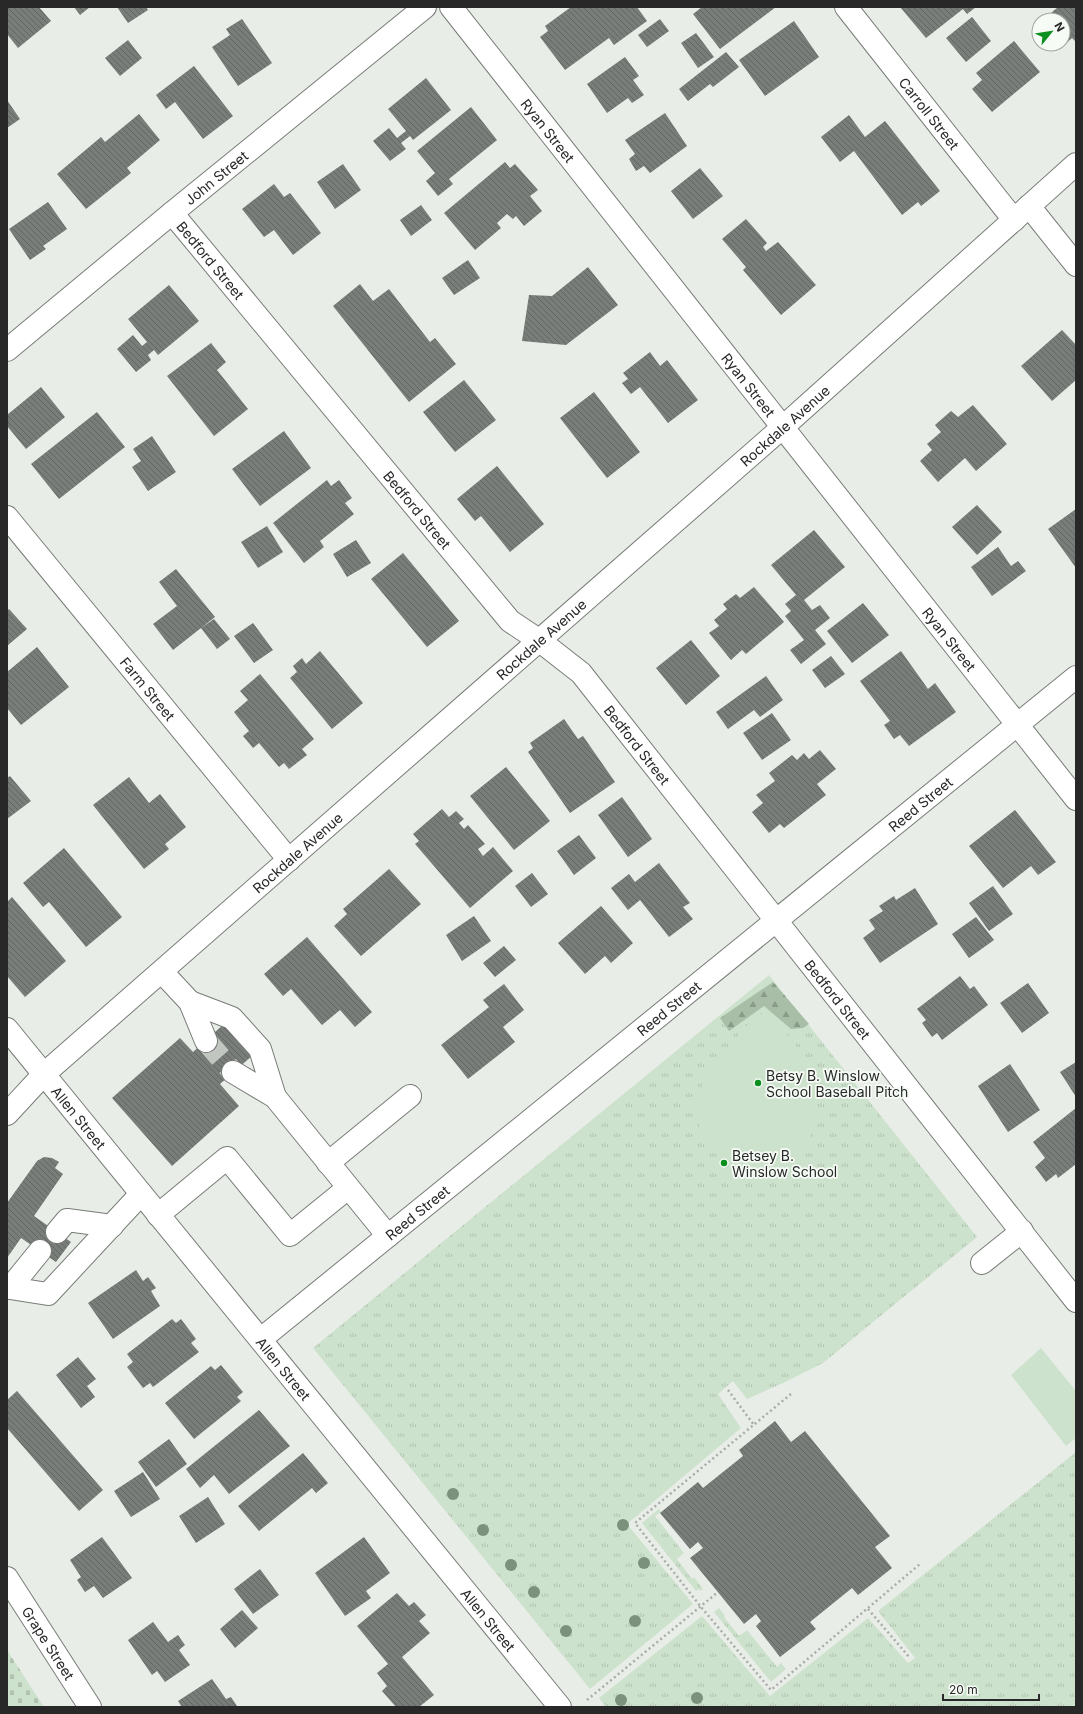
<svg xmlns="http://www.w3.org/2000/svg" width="1083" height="1714" viewBox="0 0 1083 1714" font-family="Inter,sans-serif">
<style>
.grass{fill:url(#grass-tufts)}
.forest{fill:url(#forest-firs)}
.cemetery{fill:url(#cemetery-stones)}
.pitch{fill:#cde2cc}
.building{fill:url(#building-back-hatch)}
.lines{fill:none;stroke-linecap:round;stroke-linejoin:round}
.minor-tunnel{stroke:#c2c6c1;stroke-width:22;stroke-dasharray:22 11;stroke-linecap:butt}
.minor-casing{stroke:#787c77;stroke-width:24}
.major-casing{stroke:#787c77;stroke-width:24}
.path{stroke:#a9aca8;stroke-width:2.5;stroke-dasharray:2 3;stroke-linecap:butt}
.minor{stroke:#fff;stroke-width:22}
.major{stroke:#fff;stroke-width:22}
.tree{fill:#7c917b}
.poi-dot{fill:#0b8f1f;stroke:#f6fbf6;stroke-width:1.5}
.labels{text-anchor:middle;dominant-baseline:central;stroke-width:3.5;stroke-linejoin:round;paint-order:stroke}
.street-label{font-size:14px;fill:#272827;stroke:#f6fbf6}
.poi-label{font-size:14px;fill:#272827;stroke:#f6fbf6;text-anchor:start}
</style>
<defs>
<pattern id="grass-tufts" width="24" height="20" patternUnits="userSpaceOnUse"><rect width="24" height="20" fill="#cde2cc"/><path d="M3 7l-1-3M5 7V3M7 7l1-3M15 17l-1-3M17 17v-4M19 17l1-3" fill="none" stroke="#b0c2af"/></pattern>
<pattern id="forest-firs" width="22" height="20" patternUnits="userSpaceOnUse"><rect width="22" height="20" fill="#a8bea7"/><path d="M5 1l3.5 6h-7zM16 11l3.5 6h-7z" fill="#899a88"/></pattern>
<pattern id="cemetery-stones" width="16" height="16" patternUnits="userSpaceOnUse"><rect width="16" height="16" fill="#cde2cc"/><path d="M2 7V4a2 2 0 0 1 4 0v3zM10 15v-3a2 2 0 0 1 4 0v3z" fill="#b0c2af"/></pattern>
<pattern id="building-back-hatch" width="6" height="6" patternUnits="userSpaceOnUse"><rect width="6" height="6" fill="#797d79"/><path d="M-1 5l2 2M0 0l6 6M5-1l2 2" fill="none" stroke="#636663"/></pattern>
</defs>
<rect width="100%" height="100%" fill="#e9ede8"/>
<!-- grass -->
<path class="grass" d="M769,975L977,1237L823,1363L783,1383L747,1399L733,1381L718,1394L741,1428L627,1524L693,1604L590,1689L313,1348Z
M1076,1452V1707H606L599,1698L702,1616L770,1696L868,1618L908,1663L915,1658L878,1611Z
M659,1509L661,1512L655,1516L684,1553L677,1559L692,1579L694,1577L703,1589L700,1591L699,1589L696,1591L642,1523Z
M719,1608L725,1616L724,1617L739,1636L747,1630L777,1667L781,1663L786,1669L771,1682L714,1612Z"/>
<!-- forest -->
<path class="forest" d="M773,982L809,1024L803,1028L791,1029L764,1006L729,1031L720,1018Z"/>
<!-- cemetery -->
<path class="cemetery" d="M7,1650L44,1707H7Z"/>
<!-- pitch -->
<path class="pitch" d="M757,1014H768L794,1043L810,1069L819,1115L800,1162L770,1173L741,1174L700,1135L696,1097L718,1058Z
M1041,1348L1076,1391V1438L1066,1446L1011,1375Z"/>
<!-- building -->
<path class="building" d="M7,7H39L51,21L18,48L7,34Z
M74,7H90L80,15Z
M117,7H146L148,10L128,23Z
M571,7H637L647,21L614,45L609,38L565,70L540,37L548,31L545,26Z
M702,7H776L720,49L693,14Z
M900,7H976L967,14L963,9L926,38Z
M1058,7H1076V42L1072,38L1063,46L1061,44H1063V20H1057L1051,13Z
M972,17L991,41L966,62L946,38Z
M242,19L272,63L238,86L212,47L230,35L226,29Z
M660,19L669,31L647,47L638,35Z
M794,21L819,57L765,96L739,60Z
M696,33L714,57L698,68L681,43Z
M128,40L142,58L120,76L105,58Z
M1014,41L1040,72L992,112L972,89L982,80L976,73Z
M726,52L739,67L713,87L710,84L688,101L679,89Z
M625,57L639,76L633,80L644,95L632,103L628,98L607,113L587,84Z
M194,66L233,116L203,139L175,102L166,109L156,95Z
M426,78L451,110L413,140L410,136L401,143L406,149L390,161L373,141L389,128L397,138L406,131L388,109Z
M7,100L20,119L7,128Z
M471,107L497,140L449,179L453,184L438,196L426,181L435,173L417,151Z
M665,113L687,146L650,173L644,166L636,171L629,159L635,154L625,140Z
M139,114L160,140L127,168L131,173L86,209L57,174L101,137L105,142Z
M849,115L865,137L885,121L940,191L921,206L918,202L902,215L854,151L840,162L821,137Z
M505,162L510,168L515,164L538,190L530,196L542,211L524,226L516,216L513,219L507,214L497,223L501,228L475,250L444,213Z
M343,164L361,190L335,209L317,182Z
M700,168L723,196L693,219L671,191Z
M274,184L284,197L290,193L321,233L293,255L274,230L264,237L242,209Z
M48,202L67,229L43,246L46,249L30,260L9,229Z
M421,205L432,220L411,236L400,220Z
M746,219L767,243L763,247L766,251L778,242L816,285L781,315L743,270L746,267L722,239Z
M468,260L480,278L454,295L442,278Z
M588,267L618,305L566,345L522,341L529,295L552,296Z
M360,284L373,301L389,289L430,342L435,338L456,364L409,402L333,306Z
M169,285L199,321L158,355L154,350L148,355L151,360L136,372L117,349L133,335L142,346L147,342L128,319Z
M1062,330L1076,345V380L1052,401L1021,366Z
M211,343L226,362L217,370L248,409L214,436L167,376Z
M650,352L660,366L667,360L698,400L668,423L640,387L631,394L622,383L628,379L623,373Z
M464,380L496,420L455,452L423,412Z
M41,387L65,417L26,449L7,426V415Z
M594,392L640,452L607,478L560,418Z
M973,405L1007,444L976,471L965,458L938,482L920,461L932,450L927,444L941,432L935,425L951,411L958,417Z
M97,412L125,447L59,499L31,464Z
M284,431L311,468L260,506L232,469Z
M152,436L176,472L148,491L132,467L141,461L133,449Z
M497,466L544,524L510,552L481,516L475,521L457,499Z
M327,480L331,486L339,480L352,498L345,503L354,514L320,541L324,547L304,563L273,523Z
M977,505L1002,532L977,555L952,527Z
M1076,509V568L1048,529Z
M267,526L283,552L258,568L241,542Z
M814,530L845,567L804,600L812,610L820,605L830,618L815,630L826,644L801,664L790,650L804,640L785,616L791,611L785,604L796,595L771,565Z
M356,540L371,563L347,577L333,554Z
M998,547L1011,566L1018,561L1026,571L992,596L971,567Z
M403,553L459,621L427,647L371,579Z
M176,569L215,617L173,650L153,624L177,606L159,582Z
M754,587L784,622L746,654L742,650L731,660L709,633L719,626L714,620L727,609L723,604L736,594L740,598Z
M863,603L889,635L852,663L827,631Z
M9,609L27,629L7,646V611Z
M214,619L230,639L217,649L201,628Z
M253,623L273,650L254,663L234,636Z
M691,640L720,676L686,705L656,668Z
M37,647L69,687L21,725L7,708V672Z
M320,651L363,703L332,729L290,678L297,672L293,666L302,658L306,664Z
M901,651L928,689L935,683L956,712L909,746L900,735L894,739L884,725L890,721L860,681Z
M831,656L845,674L825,688L812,670Z
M260,674L314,739L302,749L307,755L289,769L284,763L279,767L259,743L253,748L243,736L249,731L234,712L248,700L240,691Z
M766,676L783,700L760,717L754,710L728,729L716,712Z
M772,713L791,740L762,760L743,733Z
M564,719L578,739L583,736L615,782L570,813L528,752L533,748L530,743Z
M820,750L836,769L817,784L826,795L784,828L780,824L769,833L752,812L763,803L756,795L775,781L769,773L792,755L797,760L804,753L809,759Z
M506,767L550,821L514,850L470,796Z
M10,776L31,801L7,819V778Z
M129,777L149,803L160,794L186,827L165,844L169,849L144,869L93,805Z
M622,797L652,839L628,857L598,815Z
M442,809L449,817L456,811L464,819L459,823L464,829L468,825L485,844L478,849L483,856L493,847L513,871L470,908L415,844L419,841L413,834Z
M1015,810L1056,862L1038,875L1031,866L1003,888L969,846Z
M579,835L596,858L574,875L557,851Z
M64,848L122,917L86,947L49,902L43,907L23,883Z
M659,863L690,903L683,907L693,919L669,937L640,900L628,910L611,888L629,874L635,882Z
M389,869L421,904L361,956L334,926L347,914L343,909Z
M532,873L548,894L531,907L515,886Z
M993,886L1013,914L989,931L969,903Z
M915,888L938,924L880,963L863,938L875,929L869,920L883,911L879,906L894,896L896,900Z
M12,897L66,961L25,997L7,976V902Z
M601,906L633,943L611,963L605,956L585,974L558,943Z
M474,916L491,941L462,961L446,935Z
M976,917L994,940L969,958L952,934Z
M307,937L372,1012L355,1027L340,1010L322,1025L291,989L283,996L264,974Z
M504,946L516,960L495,977L483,963Z
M960,976L970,989L974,986L988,1005L942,1040L937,1033L932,1037L922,1023L926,1020L917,1009Z
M1028,983L1049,1013L1022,1033L1000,1003Z
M504,984L524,1010L503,1027L515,1042L468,1079L441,1045L489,1007L483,1000Z
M225,1023L253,1055L220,1084L239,1106L172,1166L112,1098L180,1038L193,1052Z
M1076,1062V1097L1060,1072Z
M1010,1064L1040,1110L1008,1132L978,1086Z
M1076,1108V1164L1058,1178L1056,1174L1046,1182L1035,1167L1045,1158L1033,1142Z
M44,1157L52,1158L59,1162L55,1168L63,1174L34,1216L71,1242L56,1262L21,1238L7,1258V1203L37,1161Z
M136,1270L143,1281L148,1277L156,1288L151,1291L160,1306L113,1339L88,1303Z
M172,1319L176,1323L181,1319L196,1339L191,1343L199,1352L153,1387L150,1383L143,1388L127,1367L133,1362L127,1354Z
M78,1357L96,1379L87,1386L95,1397L81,1408L56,1375Z
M221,1365L243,1392L237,1397L241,1401L194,1439L165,1403L211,1366L215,1370Z
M17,1391L103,1490L79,1511L7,1428V1400Z
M259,1410L290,1446L229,1494L214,1475L200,1488L186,1469Z
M775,1421L791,1442L805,1431L890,1536L875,1547L892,1568L858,1595L852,1588L810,1622L816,1629L780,1657L756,1626L761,1621L756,1614L744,1624L690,1558L703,1548L698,1542L690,1549L660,1513L698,1482L703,1488L743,1456L739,1450Z
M169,1439L187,1464L156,1487L138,1462Z
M303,1453L328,1483L316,1493L312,1488L259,1531L238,1506Z
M143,1472L160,1499L131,1517L114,1491Z
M208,1497L225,1524L196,1543L179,1516Z
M102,1537L132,1578L103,1598L94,1586L85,1592L77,1580L81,1577L70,1560Z
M364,1537L390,1573L366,1591L371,1598L345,1616L315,1573Z
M260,1569L279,1595L253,1614L234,1589Z
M397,1593L409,1606L414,1602L426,1615L419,1621L430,1633L402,1657L434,1695L419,1707H396L382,1691L387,1686L377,1673L388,1664L357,1626Z
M242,1610L258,1628L235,1648L220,1629Z
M153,1622L168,1642L178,1635L185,1645L179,1650L190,1665L165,1682L157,1671L152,1675L128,1640Z
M212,1679L226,1699L231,1697L237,1706L182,1707L178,1701Z"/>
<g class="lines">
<!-- minor-tunnel -->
<path class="minor-tunnel" d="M206,1041L233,1072"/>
<!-- minor casing -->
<g class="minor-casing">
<g id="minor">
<path id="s1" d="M451,7L1076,799"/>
<path id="s2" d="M846,7L1014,220"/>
<path d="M1029,206L1076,265"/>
<path id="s3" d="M172,213L510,621L540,641L581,673L1076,1301"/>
<path id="s4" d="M7,350L172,213L425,7"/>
<path id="s5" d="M7,517L289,860"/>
<path d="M162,972L190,1002L206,1041"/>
<path d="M190,1002L232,1018L260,1049L275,1097"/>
<path id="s6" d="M7,1029L560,1707"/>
<path d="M233,1072L275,1097L388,1236"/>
<path d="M328,1163L410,1096"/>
<path d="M158,1215L227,1158L290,1235L348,1188"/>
<path d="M57,1232L67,1220L112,1226"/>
<path d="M982,1263L1022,1231"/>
<path d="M7,1285L10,1288L48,1294L141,1194"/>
<path d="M10,1288L40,1251"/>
<path id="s7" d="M261,1339L1076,677"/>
<path id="s8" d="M7,1578L90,1707"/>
</g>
</g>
<!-- major casing -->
<g class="major-casing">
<g id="major">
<path id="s9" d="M7,1114L44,1074L783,427L1076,164"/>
</g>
</g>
<!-- path -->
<path class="path" d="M728,1390L754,1425
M791,1394L635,1523L701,1607L771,1690L920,1564
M868,1609L910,1658
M587,1700L718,1592"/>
<!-- minor -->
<use href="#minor" class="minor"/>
<!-- major -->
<use href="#major" class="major"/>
</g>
<!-- trees -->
<g class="tree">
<circle cx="453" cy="1494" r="6"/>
<circle cx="623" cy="1525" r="6"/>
<circle cx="483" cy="1530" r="6"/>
<circle cx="644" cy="1563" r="6"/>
<circle cx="511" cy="1565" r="6"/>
<circle cx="534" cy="1592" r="6"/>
<circle cx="635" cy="1621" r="6"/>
<circle cx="566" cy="1631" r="6"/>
<circle cx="697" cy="1698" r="6"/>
<circle cx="621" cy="1700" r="6"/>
</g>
<!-- markers -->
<g class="poi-dot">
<circle cx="758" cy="1083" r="4"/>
<circle cx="724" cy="1163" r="4"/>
</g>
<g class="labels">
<!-- street labels -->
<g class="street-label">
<text stroke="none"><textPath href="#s2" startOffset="135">Carroll Street</textPath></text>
<text stroke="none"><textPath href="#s1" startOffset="157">Ryan Street</textPath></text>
<text stroke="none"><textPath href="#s4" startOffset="271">John Street</textPath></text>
<text stroke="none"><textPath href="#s3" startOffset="61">Bedford Street</textPath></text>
<text stroke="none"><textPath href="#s1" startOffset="481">Ryan Street</textPath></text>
<text stroke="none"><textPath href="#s9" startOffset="1039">Rockdale Avenue</textPath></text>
<text stroke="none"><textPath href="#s3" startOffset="385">Bedford Street</textPath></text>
<text stroke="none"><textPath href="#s1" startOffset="805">Ryan Street</textPath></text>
<text stroke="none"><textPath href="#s9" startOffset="715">Rockdale Avenue</textPath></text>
<text stroke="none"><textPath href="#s5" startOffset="222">Farm Street</textPath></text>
<text stroke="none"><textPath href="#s3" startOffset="709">Bedford Street</textPath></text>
<text stroke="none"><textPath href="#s7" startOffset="849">Reed Street</textPath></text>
<text stroke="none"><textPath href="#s9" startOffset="391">Rockdale Avenue</textPath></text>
<text stroke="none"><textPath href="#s3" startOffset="1033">Bedford Street</textPath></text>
<text stroke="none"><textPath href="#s7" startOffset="525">Reed Street</textPath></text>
<text stroke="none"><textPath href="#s6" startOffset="114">Allen Street</textPath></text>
<text stroke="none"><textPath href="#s7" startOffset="201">Reed Street</textPath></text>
<text stroke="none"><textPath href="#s6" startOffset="438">Allen Street</textPath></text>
<text stroke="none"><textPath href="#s6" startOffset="762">Allen Street</textPath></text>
<text stroke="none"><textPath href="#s8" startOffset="77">Grape Street</textPath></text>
</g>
<!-- poi labels -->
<g class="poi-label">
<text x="766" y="1075">Betsy B. Winslow<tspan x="766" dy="16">School Baseball Pitch</tspan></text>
<text x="732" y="1155">Betsey B.<tspan x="732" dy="16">Winslow School</tspan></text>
</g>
</g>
<!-- border -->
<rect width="1083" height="1714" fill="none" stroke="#272827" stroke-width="16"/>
<!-- north arrow -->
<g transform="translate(1051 32) rotate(60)"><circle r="19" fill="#f6fbf6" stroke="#a3a7a3"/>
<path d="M0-3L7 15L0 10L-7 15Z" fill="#0b8f1f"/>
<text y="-6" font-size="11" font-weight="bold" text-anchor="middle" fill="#272827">N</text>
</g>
<!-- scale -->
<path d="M943 1694v6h96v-6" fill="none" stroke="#272827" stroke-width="2"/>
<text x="949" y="1694" font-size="12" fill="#272827" stroke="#f6fbf6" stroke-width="3" paint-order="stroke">20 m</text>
</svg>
